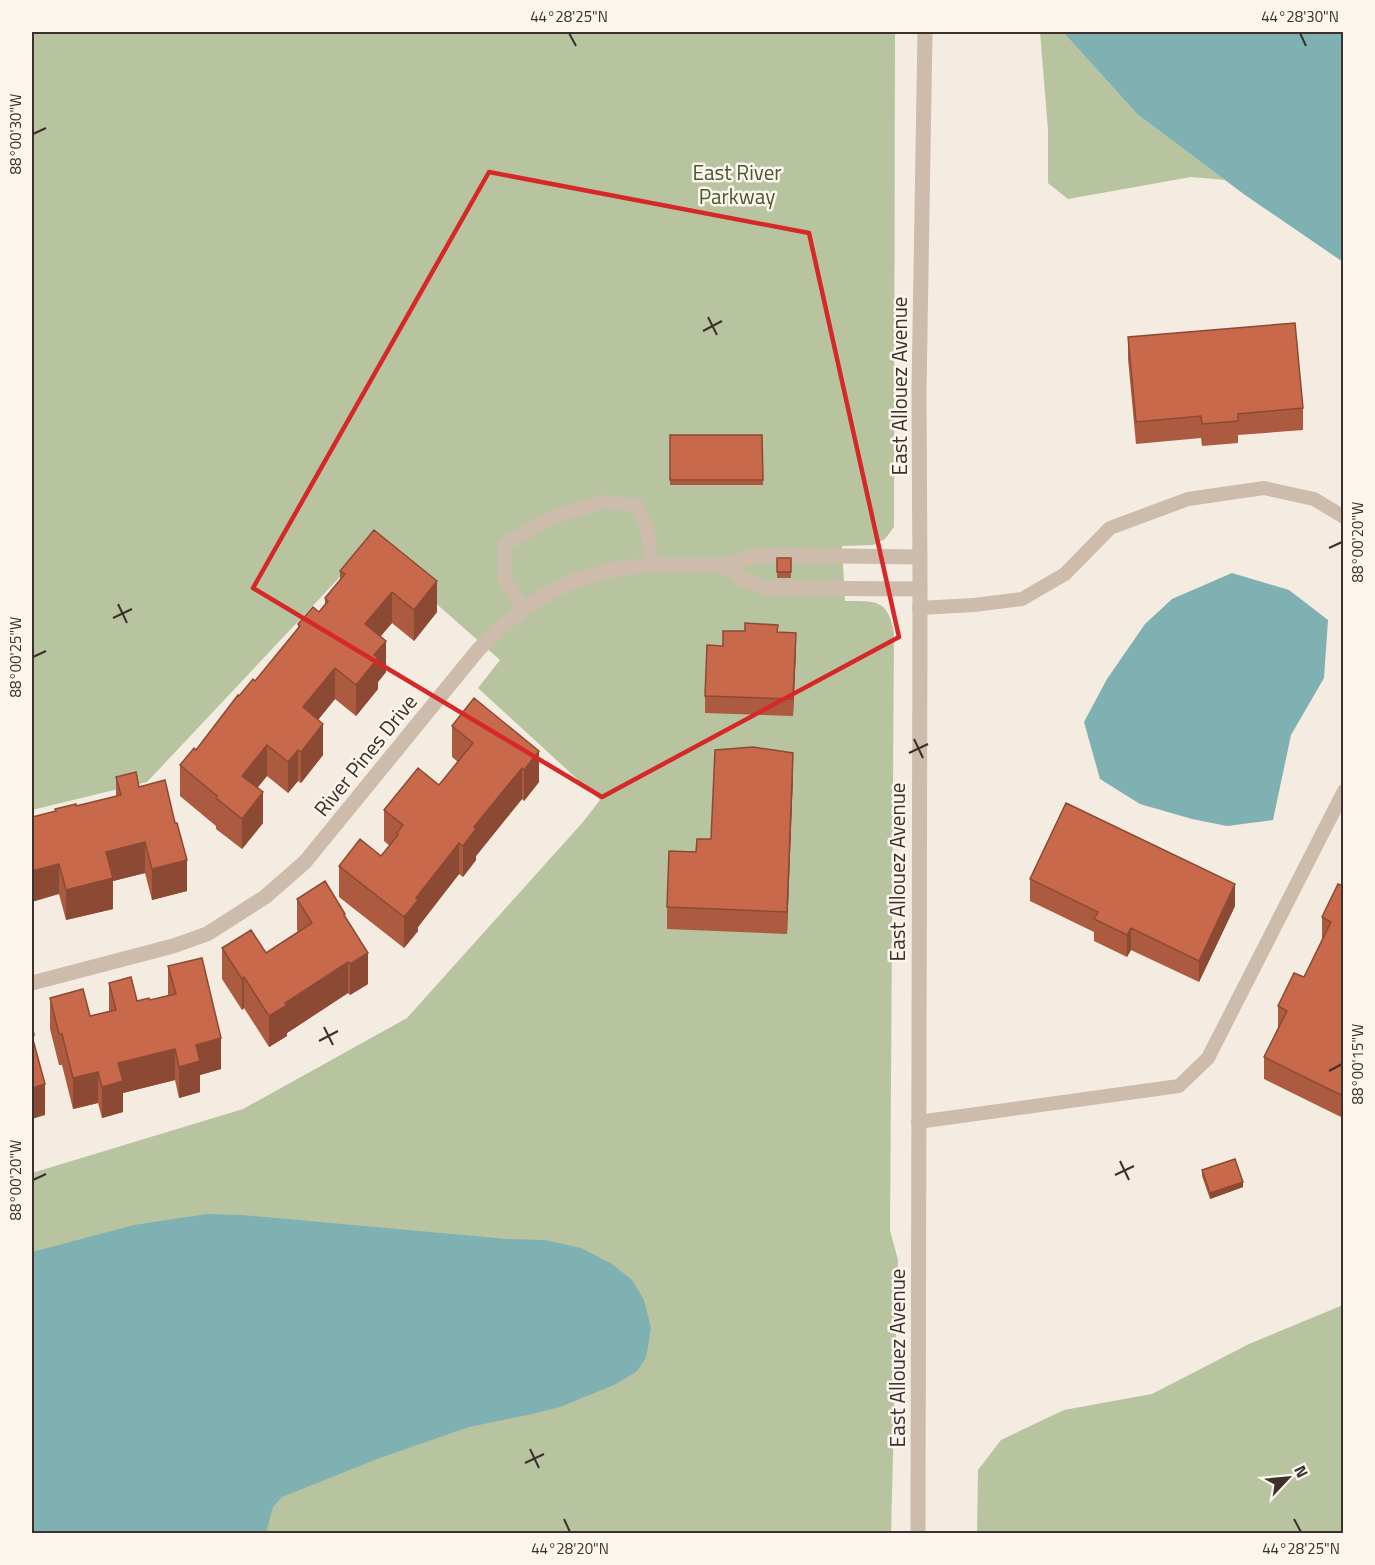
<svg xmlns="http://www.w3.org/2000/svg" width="1375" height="1565" viewBox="0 0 1375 1565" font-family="'Titillium Web',sans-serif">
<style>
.green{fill:#b8c4a0}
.water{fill:#7fb0b2}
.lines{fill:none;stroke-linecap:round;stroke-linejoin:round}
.service{stroke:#cdbbac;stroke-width:14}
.minor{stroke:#cdbbac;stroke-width:15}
.tertiary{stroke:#cdbbac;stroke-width:15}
.wall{fill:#ac5a40}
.shaded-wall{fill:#8c4a34}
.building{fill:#c8694b;stroke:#8c4a34;stroke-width:1.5}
.marked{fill:none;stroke:#d62828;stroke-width:4.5;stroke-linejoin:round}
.ticks{fill:none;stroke:#3b302b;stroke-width:2}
.labels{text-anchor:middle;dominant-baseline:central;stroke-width:5;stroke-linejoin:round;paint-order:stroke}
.park-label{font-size:21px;fill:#4a5a2e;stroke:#fbf5ee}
.street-label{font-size:21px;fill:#3b302b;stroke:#fbf5ee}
.neatline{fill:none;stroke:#3b302b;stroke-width:2}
.ticks-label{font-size:15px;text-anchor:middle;fill:#3b302b}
</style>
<rect width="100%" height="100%" fill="#f4ebe1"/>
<!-- green -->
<path class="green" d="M32,32H895L894,527L885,539L873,545L842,546L845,601C876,601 888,599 894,633L890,1230L898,1260L891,1533H32V1173L243,1109L407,1018L583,822L600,800L478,688L500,660L370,545L147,782L32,810Z
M1040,32H1063L1137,114L1225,180L1191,177L1068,199L1048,183V130Z
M1343,1305V1533H977L978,1470L1001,1440L1064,1410L1152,1394L1249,1344Z"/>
<!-- water -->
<path class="water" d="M1063,32H1343V262L1245,195L1137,114Z
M1232,573L1289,590L1328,620L1324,678L1291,735L1273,820L1227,826L1192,819L1140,804L1100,779L1084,722L1107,679L1145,624L1172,599Z
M207,1214L242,1215L507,1239L545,1240L581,1248L612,1264L632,1280L644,1300L651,1328L646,1358L636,1372L614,1385L560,1407L532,1414L469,1427L377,1459L282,1497L273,1507L266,1533H32V1252L134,1225Z"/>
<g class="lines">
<!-- service -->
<path class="service" d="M919,608L974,605L1022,599L1065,574L1110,528L1188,499L1264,488L1314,499L1344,517
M524,609L505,580V544L552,517L602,502L636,505L647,527L652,565
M918,1122L1179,1086L1208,1058L1344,791"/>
<!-- minor -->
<path class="minor" d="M724,565L742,579L765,588L920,589
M32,983L173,946L207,934L265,897L305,862L478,650L500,628L524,609L550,592L576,580L615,569L652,565H724L759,555L920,557"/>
<!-- tertiary -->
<path class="tertiary" d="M918,1534L920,589L919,391L925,32"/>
</g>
<!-- wall -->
<path class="wall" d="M1128,337L1303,408V430L1238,435V443L1202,446L1201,438L1136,444L1128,359Z
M670,435H762L763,485H670Z
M374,530L437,612L414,641L392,623L380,636L386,672L378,682V689L356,716L335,699L318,720L323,755L301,783L298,781L288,793L267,776L257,788L263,823L242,849L216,829V826L180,796V765L196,750L239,696L255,681L298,628V624L319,612L325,605V598L340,581V571Z
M777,558H791V578H777Z
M778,632L796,649L793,716L705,713V696L723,646Z
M474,698L539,782L524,801L522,799L476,856V860L463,877L459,874L418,927V931L404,948L339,897V866L381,856L390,846L384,841V810L439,785L458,762L452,757V726Z
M793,775L787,934L667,929V907L696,852Z
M116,777L139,787L187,891L152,900L145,873L113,881V909L66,920L59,894L55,809L76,806L116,796Z
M1030,879L1235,906L1199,982L1131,950L1127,957L1094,941V932L1030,901Z
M1344,886V1116L1343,1118L1264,1079V1057L1278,1028V1006L1304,977L1322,939V917Z
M297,899L345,917L368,984L350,995L348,993L287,1033V1036L269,1047L244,1008L242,1010L222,979V948L266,953L298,932L297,930Z
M168,966L221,1069L200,1075V1092L179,1098L175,1080L123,1093V1112L102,1118L98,1103L73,1109L62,1065H59L50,1029V998L90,1016L109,1011V983L137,1001L150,1000L168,995Z
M1202,1170L1243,1187L1210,1199L1202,1176Z"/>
<!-- shaded-wall -->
<path class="shaded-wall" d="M437,581V612L414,641V610Z
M392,592V623L365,655V624Z
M796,633V649L793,716V699Z
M386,641V672L378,682V689L356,716V685L374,655Z
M335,668V699L303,738V707Z
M323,724V755L301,783V752Z
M267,745V776L242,807V776Z
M298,750V781L288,793V762Z
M539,751V782L524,801V770Z
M793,753V775L787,934V912Z
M522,768V799L476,856V860L463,877V846L474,827Z
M263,792V823L242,849V819Z
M145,842V873L113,881V909L66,920V890L106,852Z
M459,843V874L418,927V931L404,948V917L416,898Z
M187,860V891L152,900V869Z
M59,864V894L32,902V871Z
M1235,884V906L1199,982V961Z
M1131,928V950L1127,957V935Z
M368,953V984L350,995V964Z
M348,962V993L287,1033V1036L269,1047V1016L285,1003Z
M244,977V1008L242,1010V979Z
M221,1038V1069L200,1075V1092L179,1098V1067L196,1045Z
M175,1049V1080L123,1093V1112L102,1118V1087L118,1063Z
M98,1072V1103L73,1109V1078Z
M45,1084V1115L32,1119V1088Z
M1344,1095V1116L1343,1118V1096Z
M1243,1182V1187L1210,1199V1193Z"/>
<!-- building -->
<path class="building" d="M1295,323L1303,408L1238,414V421L1202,424L1201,416L1136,422L1128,337Z
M670,435H762L763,480H670Z
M374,530L437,581L414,610L392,592L365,624L386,641L374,655L378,658L356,685L335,668L303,707L323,724L301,752L298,750L288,762L267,745L242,776L263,792L242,819L216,798L217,796L180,765L194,748L196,750L238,695L239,696L253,679L255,681L300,626L298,624L313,607L319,612L328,601L325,598L345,574L340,571Z
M777,558H791V572H777Z
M745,623L778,625L777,632L796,633L793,699L705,696L707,645L723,646V631H745Z
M474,698L539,751L524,770L522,768L474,827L476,829L463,846L459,843L416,898L418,900L404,917L339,866L360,839L381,856L398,835L397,833L403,825L384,810L418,768L439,785L473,743L452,726Z
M753,747L793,753L787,912L667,907L669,851L696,852L697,839H711L715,750Z
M136,772L139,787L165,780L175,823H177L187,860L152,869L145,842L106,852L113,878L66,890L59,864L32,871V817L56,811L55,809L76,804V806L121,795L116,777Z
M1066,803L1235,884L1199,961L1131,928L1127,935L1094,919L1098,912L1030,879Z
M325,881L345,914L344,915L368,953L350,964L348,962L285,1003L287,1005L269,1016L244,977L242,979L222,948L251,930L266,953L312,923L297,899Z
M1338,884L1344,886L1343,1096L1264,1057L1287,1011L1278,1006L1294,973L1304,977L1331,922L1322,917Z
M202,958L221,1038L196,1045L200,1061L179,1067L175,1049L118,1063L123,1081L102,1087L98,1072L73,1078L62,1034H59L50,998L83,989L90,1016L116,1010L109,983L131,977L137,1001L149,998L150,1000L176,994L168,966Z
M32,1024L34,1035L32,1036L45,1084L32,1088Z
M1235,1159L1243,1182L1210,1193L1202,1170Z"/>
<!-- marked area -->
<path class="marked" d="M489,172L809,233L899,637L602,797L253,588Z"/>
<!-- ticks -->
<path class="ticks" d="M569,33L576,46M1300,33L1306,46M33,134L46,128M708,317L717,335M703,331L722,321M1329,548L1342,542M118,604L127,623M113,618L132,609M33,657L46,651M914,739L923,758M909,753L928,744M324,1027L333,1045M319,1041L338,1031M1329,1071L1342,1064M1120,1161L1129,1180M1115,1175L1134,1166M33,1180L46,1174M530,1449L539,1468M525,1463L544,1454M564,1519L570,1532M1294,1519L1301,1532"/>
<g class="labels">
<!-- park labels -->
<g class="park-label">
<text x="737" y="172">East River<tspan x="737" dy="24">Parkway</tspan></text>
</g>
<!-- street labels -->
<g class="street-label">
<text transform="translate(899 386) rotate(-90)">East Allouez Avenue</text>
<text transform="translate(365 755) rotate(-51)">River Pines Drive</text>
<text transform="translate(897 872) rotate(-90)">East Allouez Avenue</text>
<text transform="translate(897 1358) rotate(-90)">East Allouez Avenue</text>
</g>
</g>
<!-- border -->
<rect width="1375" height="1565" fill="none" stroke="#fbf5ee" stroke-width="66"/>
<!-- north arrow -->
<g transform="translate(1288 1478) rotate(64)" stroke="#fbf5ee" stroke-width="4.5" paint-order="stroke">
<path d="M0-4.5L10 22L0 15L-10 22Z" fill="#3b302b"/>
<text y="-9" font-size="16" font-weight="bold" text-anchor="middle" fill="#3b302b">N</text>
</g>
<rect x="33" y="33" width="1309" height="1499" class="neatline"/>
<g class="ticks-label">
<text x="569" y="22">44°28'25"N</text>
<text x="1300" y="22">44°28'30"N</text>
<text transform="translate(16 134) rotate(-90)" y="5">88°00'30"W</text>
<text transform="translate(1358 542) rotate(-90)" y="5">88°00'20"W</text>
<text transform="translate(16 657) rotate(-90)" y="5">88°00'25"W</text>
<text transform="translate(1358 1064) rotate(-90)" y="5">88°00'15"W</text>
<text transform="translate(16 1180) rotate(-90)" y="5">88°00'20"W</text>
<text x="570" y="1554">44°28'20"N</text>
<text x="1301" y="1554">44°28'25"N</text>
</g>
</svg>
